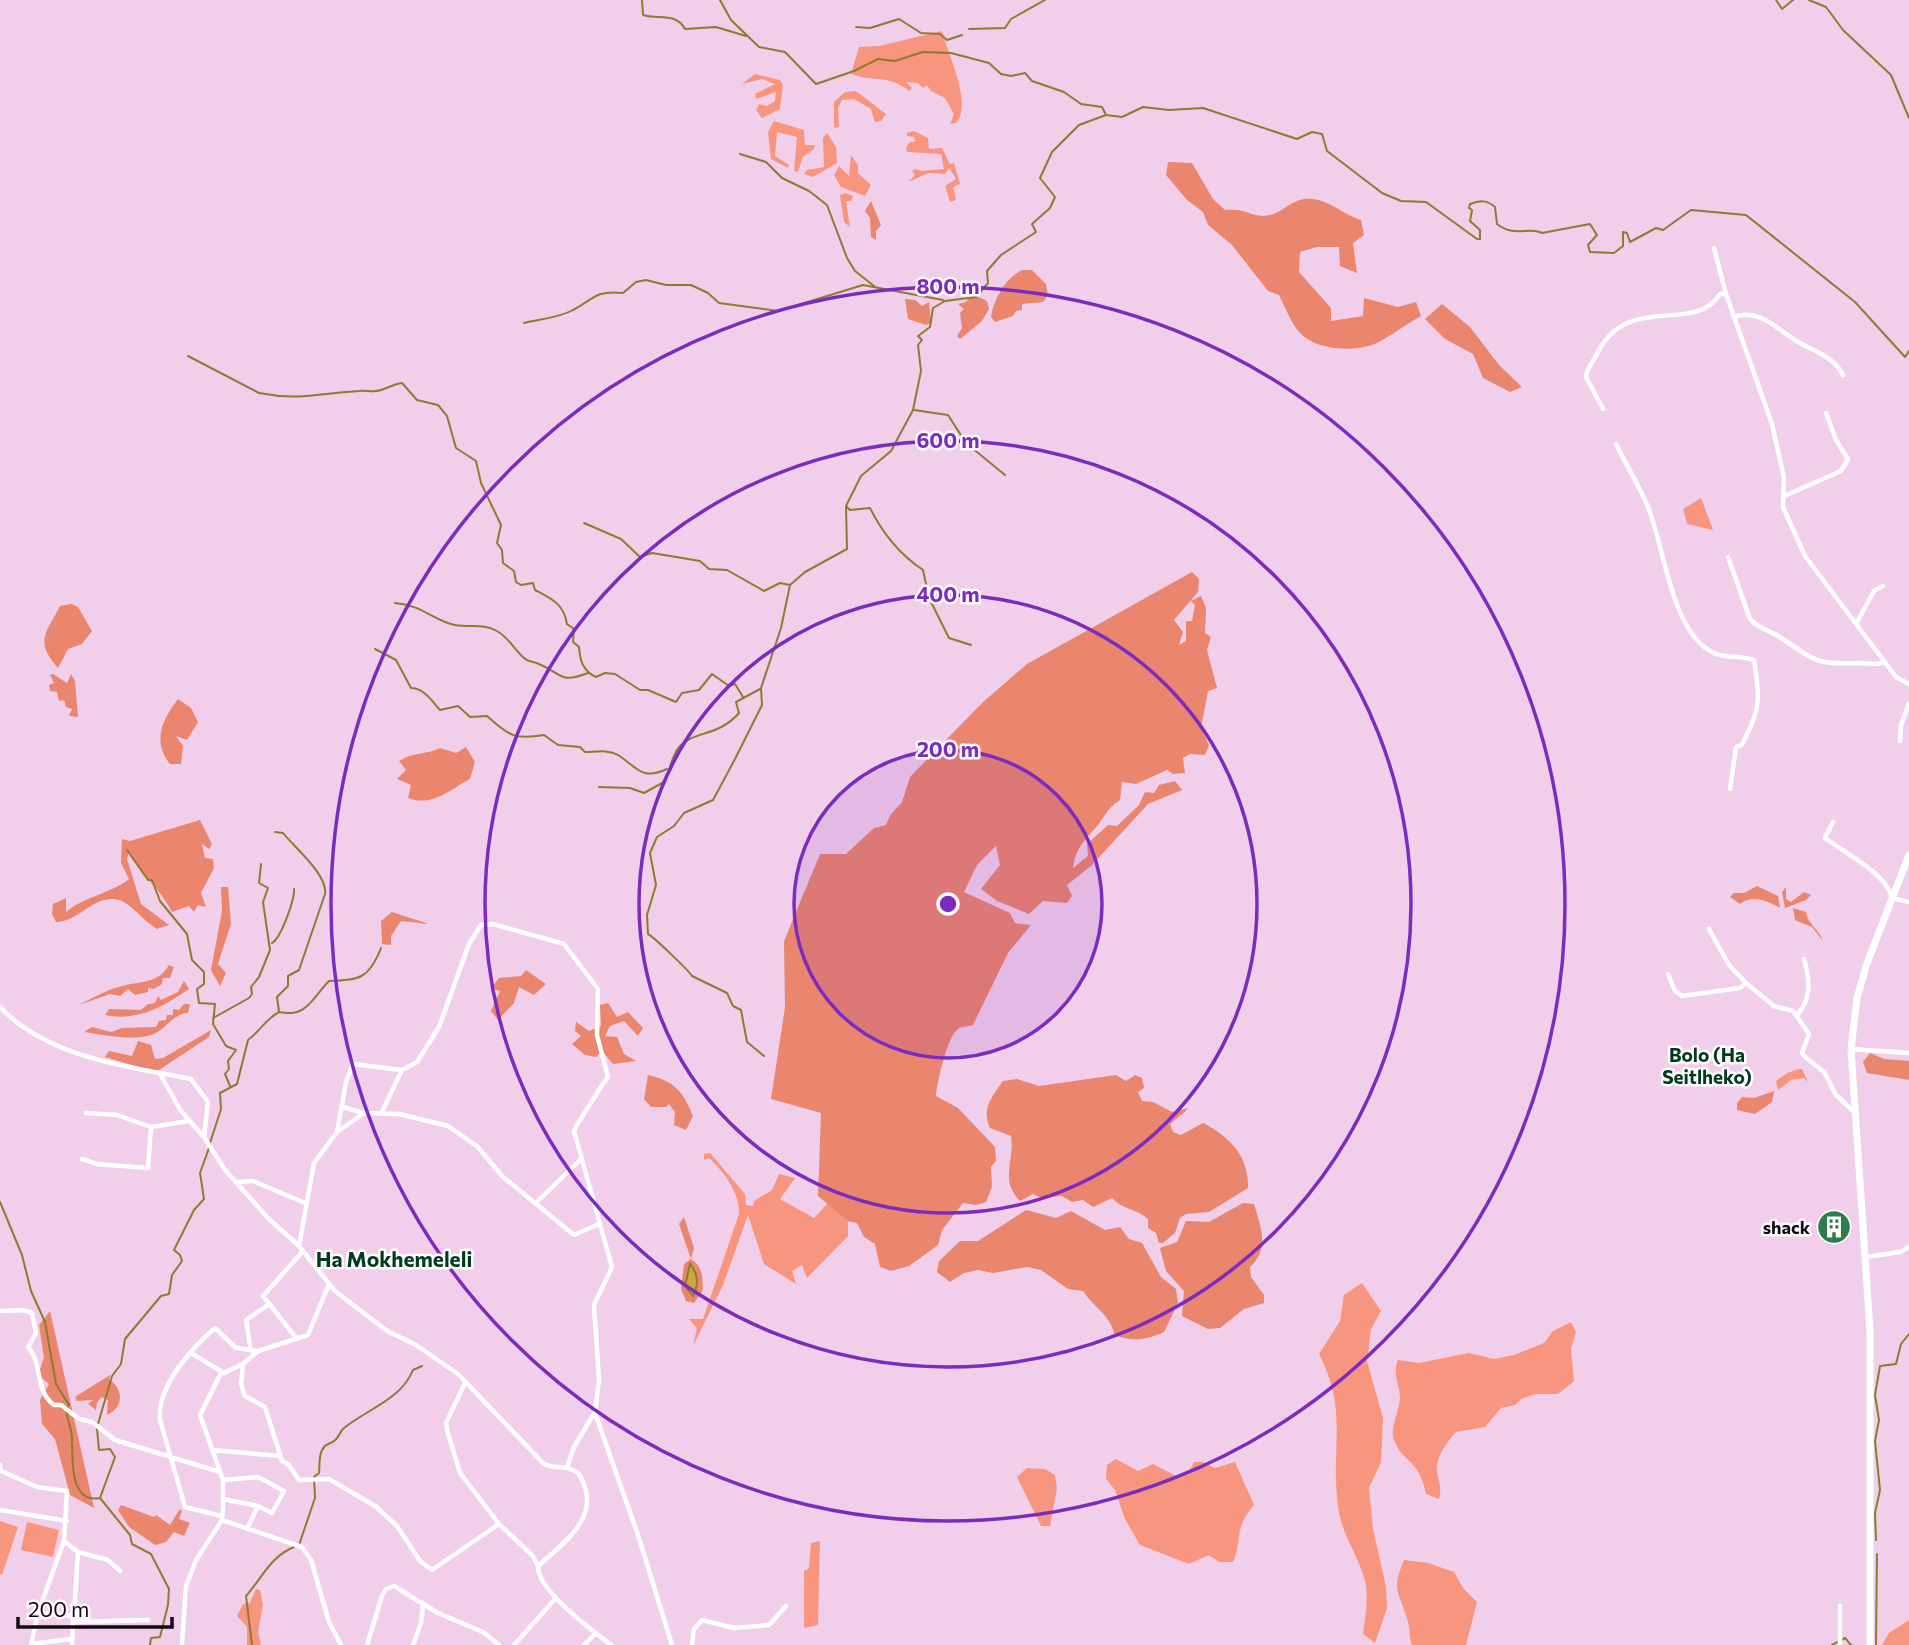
<svg xmlns="http://www.w3.org/2000/svg" width="1909" height="1645" viewBox="0 0 1909 1645" font-family="Commissioner,sans-serif">
<style>
.green{fill:#f8957f}
.forest{fill:#ea856e}
.water{fill:#c8aa3e;stroke:#927930;stroke-width:2}
.lines{fill:none;stroke-linecap:round;stroke-linejoin:round}
.stream{stroke:#927930;stroke-width:2}
.street{stroke:#fff;stroke-width:4.5}
.primary{stroke:#fff;stroke-width:7}
.ring{fill:none;stroke:#7b2cbf;stroke-width:3.5}
.labels{text-anchor:middle;dominant-baseline:central;stroke-width:5;stroke-linejoin:round;paint-order:stroke}
.poi-label{font-size:18px;font-weight:bold;fill:#130811;stroke:#fefbfe;text-anchor:end}
.neighbourhood-label{font-size:19px;font-weight:bold;fill:#003b1b;stroke:#fefbfe}
.quarter-label{font-size:21px;font-weight:bold;fill:#003b1b;stroke:#fefbfe}
.centre{fill:#7b2cbf;stroke:#fefbfe;stroke-width:3.5}
.ring-label{font-size:21px;text-anchor:middle;font-weight:bold;fill:#7b2cbf;stroke:#fefbfe;stroke-width:5;stroke-linejoin:round;paint-order:stroke}
</style>
<rect width="100%" height="100%" fill="#f1cfea"/>
<!-- green -->
<path class="green" d="M942,31C948,54 973,104 956,123L950,124L954,114L945,98L931,91L927,85L923,88L918,83L906,82L912,88L909,91C889,74 871,82 851,74L859,47L879,46Z
M755,74L780,80L783,85L780,109L762,118L756,110L759,104L767,106L775,101L776,92L756,99L755,94L775,84L762,79L742,84Z
M856,91L886,114L881,121L875,122L871,109L854,99L842,100L838,108L839,127L834,128V102L845,92Z
M774,121L804,130L805,145H815L814,149L803,157L798,172L794,171L797,137L777,132L775,156L789,165L788,168L771,159L768,132Z
M914,131L928,138L929,149L942,148L950,164L954,163L960,184L953,187L956,200L950,202L945,186L956,179L949,168L945,174L929,173L908,182L915,175L912,171L916,169L921,171L944,169L941,154L907,152L906,148L910,142H915L914,137L907,136V133Z
M827,133L836,147L837,163L813,177L804,174L807,170L824,167L823,138Z
M851,155L858,165V173L871,185L865,196L841,187L834,175L839,166L849,176Z
M845,193L853,196L851,201H846L850,227L844,222L840,195Z
M1701,498L1713,530L1687,524L1683,509Z
M1799,1069H1802L1808,1082L1804,1078L1791,1080L1778,1090L1776,1081L1787,1073Z
M710,1153L745,1194L746,1205L753,1206L754,1201L772,1190L779,1174L795,1178L780,1199L814,1218L828,1203L848,1221V1236L807,1278L802,1265L792,1271L796,1284L764,1264L748,1215L723,1285L693,1346L697,1328L689,1319H703L739,1214C740,1193 724,1172 709,1158L704,1160V1154Z
M1362,1283L1381,1311L1371,1329L1367,1361L1383,1418L1381,1462L1369,1488L1373,1529L1386,1587L1387,1608L1375,1643L1363,1634C1365,1617 1369,1597 1365,1581C1358,1554 1341,1534 1338,1506C1330,1447 1349,1412 1319,1354L1340,1321L1344,1295Z
M1571,1322L1576,1332L1571,1349L1574,1381L1558,1394H1536L1521,1399L1515,1405L1501,1408L1485,1427L1456,1432C1447,1442 1435,1458 1437,1472C1439,1484 1442,1487 1439,1499L1426,1494C1419,1458 1404,1465 1394,1440C1389,1429 1400,1410 1400,1397C1399,1383 1392,1373 1398,1360L1419,1363L1469,1353L1494,1359L1514,1355L1544,1343L1553,1331Z
M1116,1459L1138,1471L1153,1464L1178,1477L1190,1470L1194,1462H1203L1215,1468L1235,1462L1254,1505C1233,1529 1243,1539 1233,1562H1219L1209,1555L1189,1564L1140,1545L1125,1519L1115,1490L1106,1479L1107,1465Z
M1027,1468L1045,1469L1055,1475L1057,1488L1050,1526H1041L1017,1477Z
M0,1521L18,1527L2,1575L0,1574Z
M27,1522L59,1530L53,1557L21,1550Z
M820,1541L818,1625L804,1628V1571L809,1568L811,1543Z
M1404,1560L1428,1563L1454,1572L1463,1588L1477,1602L1466,1645H1412C1409,1637 1410,1629 1408,1622C1400,1592 1390,1593 1404,1560Z
M256,1589L260,1590L263,1605L258,1632L261,1645H247V1627L237,1616L243,1604L250,1603Z
M1909,1620V1645H1882L1889,1633Z"/>
<!-- forest -->
<path class="forest" d="M1168,162L1192,163L1213,199L1225,210C1245,208 1248,215 1263,216C1280,216 1289,201 1304,199C1325,196 1342,214 1361,220L1364,235L1353,243L1357,273L1340,266L1339,247H1317L1300,252L1299,272L1331,308V321L1363,316L1364,298L1398,307L1416,302L1421,316C1407,324 1393,334 1379,342C1357,353 1317,351 1300,333C1290,322 1286,308 1279,295L1268,291L1232,245L1208,225L1203,212L1187,200L1166,175Z
M871,201L881,225L876,231V240L871,237L870,218L865,211Z
M1022,270H1032L1046,284L1048,295L1043,302L1022,304V310L1016,311L1013,316L995,322L991,317C994,298 1005,279 1022,270Z
M972,294L987,301L989,309L982,321L960,339L957,336L962,328L960,313L964,309L958,304L966,302Z
M905,299L915,300L922,306L929,302L931,323L926,325L908,319Z
M1442,304L1470,327L1499,365L1522,387L1510,392L1483,378L1473,354L1445,339L1425,319Z
M1192,572L1199,579L1198,592L1174,620L1183,632L1179,645L1186,641V621H1192L1195,605L1191,601L1201,596L1206,608L1205,633L1211,637L1207,650L1217,688L1208,691L1201,728L1209,745L1205,755L1190,754L1183,758L1185,773L1173,774L1167,770L1136,784L1122,782L1120,800C1107,808 1106,815 1098,825C1085,840 1076,847 1073,868L1088,856L1087,844L1108,825L1117,826L1139,805L1145,792L1154,793L1159,785L1175,781L1182,790L1148,804L1091,866L1067,885L1072,896L1067,903L1043,901L1029,914L997,901L981,889L1000,865L996,846L977,865L964,892L1010,913L1015,923L1031,925L1008,953L973,1025C967,1027 961,1026 957,1030C947,1038 937,1083 936,1096L958,1108L995,1147L996,1161L991,1167L992,1187L986,1202L976,1205L963,1203L942,1230L938,1245L909,1266L891,1271L880,1267L875,1244L864,1237L857,1223L848,1221L818,1196L821,1113L771,1099L785,1007L784,941L820,854H846L874,828L886,825L891,814L902,802L910,777L982,703L1027,664Z
M71,604L78,607L92,631L82,644L68,649L58,668C34,640 46,634 60,606Z
M53,674L67,683L71,674L75,681L78,717L69,716L72,709L66,707L64,700L59,701L57,692L50,691L49,685L54,683L50,675Z
M178,699L191,708L198,722L187,740L176,736L183,746L181,764H170C152,741 162,720 178,699Z
M466,747L475,762L470,779C449,790 433,807 408,798L411,785L397,779L406,770L399,761C412,752 426,755 440,748L456,753Z
M200,820L212,844L209,849L202,844L205,858L213,859L214,868L201,893L206,907L198,905L194,912L189,906L172,912C162,891 142,876 129,852L127,859L141,904L169,925L157,929C145,922 134,907 122,901C96,891 80,922 56,922L52,914L53,904L66,898V912C85,896 110,894 129,879L121,863L122,839L130,841Z
M1757,886L1778,896L1780,908C1768,901 1753,894 1740,904L1730,897L1734,893H1744Z
M221,887H228L231,924L218,964L226,973L220,986L211,970L222,911Z
M1786,887V899L1791,902L1804,892L1811,895L1806,900L1785,908L1782,892Z
M1793,908L1806,912C1807,923 1820,931 1823,941L1812,927L1795,920Z
M392,912L429,924L401,921L391,936V945L382,944L381,921Z
M169,965L174,967L170,978H163L162,984L154,989L148,988V992L135,995L128,989L120,996L110,994L79,1005C94,997 110,988 126,985C144,981 158,983 169,965Z
M526,970L546,984L534,995L519,987L514,1003L498,1020L491,1011L500,991L491,988L499,978L521,976Z
M184,981L189,989C164,1006 138,1022 105,1015L109,1009L141,1010L148,1004L155,1003L158,996L161,1000L178,992Z
M608,1003L617,1017L628,1012L643,1028L638,1036L624,1021L610,1026L605,1036L617,1037L624,1054L636,1061L613,1064L602,1051L596,1057L585,1055L572,1044L581,1036L575,1031L576,1022L589,1031L601,1026L600,1005Z
M184,1004H190L188,1013C173,1013 164,1032 151,1035C131,1041 104,1035 84,1032L92,1027L111,1032L122,1028L156,1027L159,1021L166,1020L167,1015H173V1009L179,1010Z
M211,1030L209,1037L156,1072L105,1057L109,1051L132,1056L138,1041L151,1045L155,1059L163,1058Z
M1870,1053L1884,1059L1909,1061V1080L1867,1073L1863,1062Z
M648,1075C674,1081 683,1091 693,1116L686,1130L674,1125L675,1112L669,1104L666,1107H651L644,1099Z
M1116,1075L1126,1081L1135,1075L1142,1078L1144,1088L1138,1092L1142,1101L1153,1102L1172,1112L1189,1108L1170,1124L1173,1132L1181,1135L1203,1123C1230,1137 1249,1156 1248,1188L1209,1212L1186,1214L1180,1218L1175,1233L1163,1243H1159L1156,1233L1148,1228V1219C1136,1208 1123,1210 1112,1198L1093,1207L1083,1200L1072,1202L1062,1196L1041,1198L1033,1194L1020,1201C999,1180 1015,1161 1011,1136L990,1128C981,1108 992,1097 1003,1081L1017,1079L1039,1086Z
M1774,1091L1772,1102L1755,1114L1737,1110V1103L1742,1097L1754,1098Z
M1243,1203L1254,1204C1261,1227 1270,1249 1250,1267L1251,1277L1264,1295V1303L1244,1309L1220,1328L1208,1329L1182,1316L1184,1291L1166,1271L1160,1248L1177,1242L1186,1221L1209,1222Z
M1026,1210L1056,1218L1071,1211L1105,1230L1120,1227L1129,1239L1142,1243L1161,1277L1176,1289L1178,1303L1164,1332C1147,1340 1132,1342 1115,1335C1108,1312 1097,1311 1083,1291L1068,1289L1041,1270L1027,1267L993,1273L978,1270L964,1273L950,1282L937,1272L939,1261L960,1241H978Z
M684,1217L694,1248L691,1259C703,1267 702,1276 703,1290L694,1303L686,1301L681,1289L684,1264L691,1259L679,1224Z
M50,1311L94,1508L70,1495L55,1439L42,1424L40,1400L49,1384L38,1375L44,1358L39,1325Z
M110,1375L109,1379C124,1390 124,1407 107,1415L108,1400L102,1397L97,1402L96,1410L88,1404L93,1400L77,1401L75,1397Z
M121,1505L154,1517L156,1515L170,1525L180,1509L182,1511L179,1519L190,1523L184,1536L174,1532L166,1542L155,1545L129,1527L118,1510Z"/>
<!-- water -->
<path class="water" d="M690,1264C698,1273 699,1285 693,1296L685,1286Z"/>
<g class="lines">
<!-- stream -->
<path class="stream" d="M642,0L643,15C658,20 676,12 685,29L716,27L746,36
M720,0L731,20L759,47L785,52L816,84L854,71L878,59L895,61L923,52L951,53L989,63L1001,74L1011,76L1025,73L1032,81L1064,92L1081,104L1102,107L1106,115
M1776,0L1782,9L1793,0
M1809,0L1826,7L1843,30L1891,75L1909,118
M856,27L870,28L899,19L921,33L940,34L947,40L962,35
M969,29L1005,28L1011,19L1045,0
M740,154L766,162L782,178L809,191L827,205L847,258L855,271L874,286
M524,323C540,319 559,318 573,310C594,299 595,290 623,293L636,282L646,280L666,285H691L708,293L719,303L778,311L863,285L943,300
M188,356L259,393C299,401 322,393 359,391C365,390 371,392 376,391C386,390 392,384 402,383L417,400L438,405L447,416L456,448L476,461L481,483L501,525L497,543L502,550L503,563L514,571L516,582L521,585L533,583L535,590C552,599 564,604 567,624L574,629L573,642L579,647C580,661 583,671 596,677L605,673L615,674L640,690H648L676,702L682,693L699,690L712,674L729,686L735,684L743,697
M914,410L948,415L966,443L1005,475
M846,506L850,510L870,508C883,534 899,554 923,570L929,598L949,638L971,645
M584,523L621,539L640,557L652,553L700,561L709,569L727,570L764,591L780,583L790,585
M395,603C423,605 435,622 455,625C470,628 484,623 497,631C509,638 514,649 524,658C528,662 533,661 539,664C563,674 559,684 588,673
M375,649L396,660L411,688C424,688 432,701 440,710L458,706L470,717L487,716C509,736 515,740 544,735L558,745L580,747L585,752C595,752 608,749 618,755C637,767 641,781 667,769
M599,787L630,788L644,793L664,782C671,772 670,757 680,746C696,730 718,737 739,713L736,702L760,689
M127,850L148,880H152L160,901L187,934L192,960L204,972V984L197,989L199,1003L215,1004L213,1024L226,1046L236,1050L228,1061L229,1069L225,1074L230,1086
M272,943C281,938 295,899 294,889
M279,1012C307,1018 312,998 329,981C359,980 369,979 381,948
M213,1018L249,998L252,994L251,987L259,977L270,950L263,902L268,888L259,883L261,864
M764,1056L747,1042L741,1010L733,1006L727,993L692,976C690,972 654,937 648,934L647,915L656,885L650,853L657,837L674,826L684,813L713,800L735,759L762,705L761,688L781,628L790,585L805,572L847,549L846,506L861,476L891,451L913,410L921,371L918,345L922,340L918,336L930,327L933,308L945,301L976,297L988,283L987,271L1001,255L1036,232L1032,224L1050,208L1055,197L1040,178L1052,152L1079,125L1106,115L1122,117L1143,107L1169,110L1203,108L1297,139L1312,132L1322,134L1327,151L1382,193L1401,201L1426,202L1477,239H1480V230L1470,221L1472,210L1469,208L1470,204C1480,200 1487,200 1495,207L1497,224C1515,238 1528,226 1542,233L1590,224L1597,235L1588,245L1590,252L1614,253L1623,246V232L1627,233L1630,242L1656,228L1663,230L1691,210L1746,215L1855,302L1905,357L1909,351
M210,1143L221,1109L220,1093L237,1084L248,1040C260,1031 266,1019 279,1012L277,997L288,986V976L299,970L325,894C328,875 295,848 283,833L275,832
M0,1202L22,1255L31,1291L45,1322L56,1384L69,1405L66,1409C67,1419 71,1427 72,1437C73,1456 68,1504 100,1498
M98,1424L112,1376L121,1364L125,1339L161,1296L169,1294L172,1275L182,1261L180,1255L174,1250L194,1210L204,1199L200,1173L209,1148
M97,1429L99,1450L110,1449L115,1457L100,1498L130,1535L132,1544L151,1554L169,1589L168,1605L160,1637L151,1638L150,1645
M1876,1540L1875,1513L1880,1490L1875,1441L1879,1420L1875,1395L1880,1366L1896,1364L1901,1344L1909,1334
M299,1545L315,1498L314,1477L319,1473C320,1465 318,1453 325,1446C326,1445 333,1442 334,1441C339,1438 340,1431 344,1428C367,1409 401,1400 413,1370L422,1366
M252,1645L246,1596C262,1578 271,1556 294,1547
M1832,1645L1845,1638L1851,1645
M1876,1645L1877,1554"/>
<!-- street -->
<path class="street" d="M1714,248L1726,294L1772,424L1784,478L1783,507L1805,556L1896,677L1909,684
M1734,317C1758,308 1776,328 1795,340C1812,351 1833,355 1843,375
M1603,409L1586,377C1587,367 1594,361 1598,352C1629,292 1695,335 1720,294H1726
M1616,444C1626,465 1639,485 1648,507C1664,547 1670,618 1703,646C1722,662 1736,653 1754,660C1759,691 1762,707 1746,736C1743,742 1744,745 1736,747L1730,789
M1784,496L1841,471L1848,459L1836,440L1826,413
M1728,557L1750,619C1758,628 1768,630 1778,636C1815,659 1811,665 1858,663C1868,663 1876,666 1885,662
M1857,622L1874,591L1883,586
M1900,741L1901,725L1909,703
M1833,822L1825,838C1845,853 1886,873 1892,898L1909,902
M1709,929L1729,965L1746,983
M1668,974L1675,991L1682,996L1740,988L1746,983L1774,1006L1793,1011L1809,1034L1802,1053L1804,1056L1824,1072L1836,1095L1854,1112
M0,1007C48,1058 127,1066 191,1079L208,1102L204,1137L225,1170L269,1219L299,1246L335,1291L387,1331L416,1345L458,1374L544,1464C557,1470 568,1464 579,1474C604,1515 566,1541 538,1566C537,1590 592,1630 611,1645
M1797,1015C1812,999 1810,979 1804,959
M1851,1049L1909,1053
M160,1074L181,1111L203,1136
M343,1107L363,1113
M86,1113L117,1115L151,1127L189,1121
M381,1114L402,1070L417,1062L439,1027L469,944L481,925L493,924L564,944L598,989L597,1035L608,1077C604,1082 575,1127 574,1131L612,1267L594,1305L599,1380L595,1412L574,1447L567,1467
M337,1132L346,1082L353,1064L402,1070
M82,1159L97,1164L148,1168L151,1127
M236,1182L253,1181L305,1203
M537,1202L582,1158
M299,1246L314,1163L337,1132L364,1113L399,1114L448,1126L478,1147L502,1176L574,1235L599,1224
M1866,1257L1900,1252L1909,1247
M0,1311L23,1310L32,1313L36,1333L28,1347C43,1363 34,1390 54,1405H61L79,1419L92,1422L115,1440L220,1472
M297,1339L263,1296L303,1251
M251,1351L246,1320L268,1305
M191,1353L224,1373L243,1364L258,1351L308,1335L329,1284
M243,1364L241,1384L245,1396L265,1407L282,1461L288,1464L299,1480L329,1479L375,1506L397,1526L420,1561L432,1570L499,1524L532,1555L538,1566
M465,1383L446,1423L447,1430L460,1473L499,1524
M595,1413L638,1535L672,1645
M212,1450L280,1456
M0,1465L1,1471L37,1487L67,1491L64,1541L38,1613L31,1645
M223,1480L258,1477L284,1491L272,1513L258,1506L223,1499
M0,1510L67,1521
M221,1516L185,1507L160,1420C157,1386 191,1349 215,1328L236,1348L258,1351
M222,1520L302,1547L311,1560L329,1622L341,1645
M247,1529L258,1506
M64,1541L78,1552L108,1560L120,1571
M38,1613L74,1616L73,1622L148,1620
M74,1616L78,1552
M31,1644L71,1639
M72,1645L73,1622
M182,1645L186,1586L196,1560L222,1520L223,1508V1480L200,1415L221,1373
M367,1645L382,1596L386,1589L394,1586L438,1613L483,1632L499,1645
M413,1645L421,1623L423,1603
M514,1645L556,1598
M584,1645L596,1633
M692,1645L694,1629L702,1620L734,1628L769,1625L786,1606
M1840,1645V1606"/>
<!-- primary -->
<path class="primary" d="M1870,1645V1331L1851,1049L1857,998L1866,966L1909,855"/>
</g>
<!-- distance rings -->
<circle cx="948" cy="904" r="154" fill="#7b2cbf" fill-opacity=".12"/>
<g class="ring">
<circle cx="948" cy="904" r="154"/>
<circle cx="948" cy="904" r="309"/>
<circle cx="948" cy="904" r="463"/>
<circle cx="948" cy="904" r="617"/>
</g>
<!-- icons -->
<defs>
<g id="building-disc" transform="scale(1.75)"><circle r="9.5" fill="#2d7c4c" stroke="#fefbfe"/><path d="M-4-6H4V6H1V3H-1V6H-4ZM-2.5-4.3h1.7v1.8h-1.7ZM.8-4.3h1.7v1.8H.8ZM-2.5-1h1.7V.8h-1.7ZM.8-1h1.7V.8H.8Z" fill="#fff"/></g>
</defs>
<g fill-rule="evenodd">
<use href="#building-disc" x="1834" y="1227"/>
</g>
<g class="labels">
<!-- poi labels -->
<g class="poi-label">
<text x="1810" y="1227">shack</text>
</g>
<!-- neighbourhood labels -->
<g class="neighbourhood-label">
<text x="1707" y="1054">Bolo (Ha<tspan x="1707" dy="22">Seitlheko)</tspan></text>
</g>
<!-- quarter labels -->
<g class="quarter-label">
<text x="394" y="1258">Ha Mokhemeleli</text>
</g>
</g>
<circle cx="948" cy="904" r="10" class="centre"/>
<g class="ring-label">
<text x="948" y="294">800 m</text>
<text x="948" y="448">600 m</text>
<text x="948" y="602">400 m</text>
<text x="948" y="757">200 m</text>
</g>
<!-- scale -->
<path d="M18 1617v10h154v-10" fill="none" stroke="#130811" stroke-width="3.5"/>
<text x="28" y="1617" font-size="21" fill="#130811" stroke="#fefbfe" stroke-width="5" paint-order="stroke">200 m</text>
</svg>
